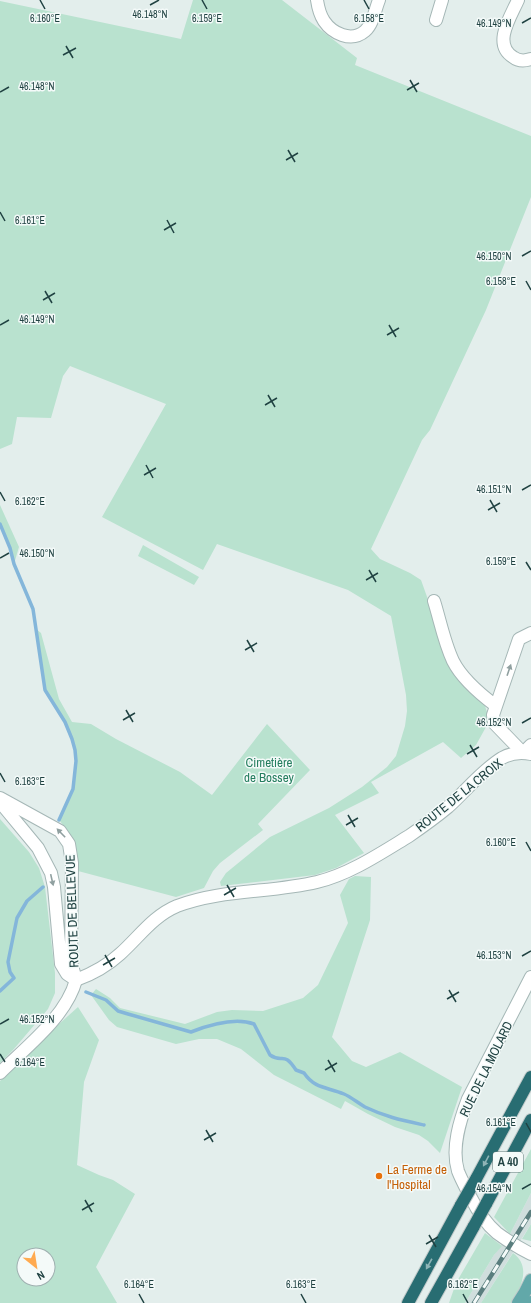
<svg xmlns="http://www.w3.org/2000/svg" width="531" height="1303" viewBox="0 0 531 1303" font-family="'Archivo Narrow',sans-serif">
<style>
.built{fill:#d0dedd}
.green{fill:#b9e2cf;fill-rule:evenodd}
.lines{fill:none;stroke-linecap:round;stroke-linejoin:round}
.stream{stroke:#84b6da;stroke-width:3.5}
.minor-casing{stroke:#a5b7b6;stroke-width:14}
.tertiary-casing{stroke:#a5b7b6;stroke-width:14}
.primary-casing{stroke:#c1caca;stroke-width:14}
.motorway-casing{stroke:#c1caca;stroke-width:14}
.minor{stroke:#fff;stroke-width:12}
.tertiary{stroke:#fff;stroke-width:12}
.primary{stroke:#62a8a9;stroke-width:12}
.motorway{stroke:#286d72;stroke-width:12}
.rail-casing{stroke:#5a7e7e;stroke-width:4.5}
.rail{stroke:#f4faf9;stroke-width:3;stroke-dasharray:9;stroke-linecap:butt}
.motorway-bridge-casing{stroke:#c1caca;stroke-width:14;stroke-linecap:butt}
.motorway-bridge{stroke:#286d72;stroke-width:12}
.oneway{fill:#90a0a0}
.oneway2{fill:#8eb4b6}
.ticks{fill:none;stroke:#204242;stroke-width:1.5}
.food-dot{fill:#e8710a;stroke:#f4faf9;stroke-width:1.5}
.labels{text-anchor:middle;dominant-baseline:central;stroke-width:3;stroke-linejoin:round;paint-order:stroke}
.shield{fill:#f4faf9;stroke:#607979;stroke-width:1}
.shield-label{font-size:12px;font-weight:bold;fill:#204242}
.park-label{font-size:13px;fill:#257e5f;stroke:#f4faf9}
.street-label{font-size:13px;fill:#204242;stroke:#f4faf9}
.food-label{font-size:13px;fill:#c56008;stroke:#f4faf9;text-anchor:start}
.ticks-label{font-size:10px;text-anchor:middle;fill:#204242;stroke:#f4faf9;stroke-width:3;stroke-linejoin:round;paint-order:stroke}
</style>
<rect width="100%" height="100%" fill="#e3eeec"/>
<!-- built -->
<path class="built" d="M531,1193V1224L481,1303H465L494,1255L510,1234Z"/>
<!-- green -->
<path class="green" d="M193,0H282L357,58L355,65L531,136V197L486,310L430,430L422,440L371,549L380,559L410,573L421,580L431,608L470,690L485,706L488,715L486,727L476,745L461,758L443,742L371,782L379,793L335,815L364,853L336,868L315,875L221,886L220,882L226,873L270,837L329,808L362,787L387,767L396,756L405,726L407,711L406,695L391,616L348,590L217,544L203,570L102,517L166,404L70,366L63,376L51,418L17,417L12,444L0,449V1L181,39Z
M0,505L19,547L14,564L10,548L0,524Z
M143,545L199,577L194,585L138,556Z
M36,629L41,633L59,699L72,722L91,724L116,739L180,772L212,795L267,724L310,770L258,824L263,830L220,863L213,871L204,888L176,897L78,871C77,849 74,837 59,820L73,789L76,761L75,750L72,739L65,722L45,690Z
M0,819L29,852L39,868L45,887L55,973V993L48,1009L13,1050L0,1063Z
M355,876L371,877L370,920L332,1037L352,1061L366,1067L400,1052L462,1087L440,1153L428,1141L419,1135L395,1127L368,1114L345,1101L341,1109L274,1075L241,1049L217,1039H199L176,1044L117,1027L109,1020L91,995L96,989L110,998L120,1008L185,1024L217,1012L232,1010L263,1011L303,998L318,985L348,923L340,895L349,879Z
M78,1007L99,1040L84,1082L77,1165L99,1175L113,1180L135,1194L96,1267L117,1303H0V1081L48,1034ZM24,1255H48V1279H24Z
M531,1149V1193L510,1234L494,1217Z
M531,1224V1241L522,1239Z
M485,1233L502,1246L494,1255L465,1303H449L456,1283Z
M513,1253C531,1266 522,1287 511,1303H481Z"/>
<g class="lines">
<!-- stream -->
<path class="stream" d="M0,524L10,548L14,564L33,609L45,690L65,722L72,739L75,750L76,761L73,789L59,820
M0,991L14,978L10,972L8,962L17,918L27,901L43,887
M86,992L106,1000L118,1011L128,1014L191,1032C209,1025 235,1017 254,1024L270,1055C283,1064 283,1050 296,1070L304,1073C315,1089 327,1087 344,1094C351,1097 358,1103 365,1107C386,1117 401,1120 424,1125"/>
<!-- minor casing -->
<g class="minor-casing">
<path id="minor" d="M317,0C318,7 320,15 324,21C332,33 351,43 365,31C373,24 375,10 379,0
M518,0C511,16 492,44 513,57C518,61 525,61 531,59
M436,20L442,0
M434,601C440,620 444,642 453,661C462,679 480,694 496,706
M531,633L519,639L493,715L494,723L523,753L531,745
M0,1073C26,1047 66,1017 76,980"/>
</g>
<!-- tertiary casing -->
<g class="tertiary-casing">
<path id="tertiary" d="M0,798L60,831L69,844L72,863L71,962L76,980
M0,802L38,848L51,873L54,887L61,964L67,974L76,980
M531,977L468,1099C460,1120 451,1148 458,1171C461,1179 466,1188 470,1196C477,1210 485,1223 497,1233C508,1241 519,1248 531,1254
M76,980C92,974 107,966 120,954C139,937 153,916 177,906C222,889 271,893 317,882C350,874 381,853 409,836C422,827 436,817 448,807C466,791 481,771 502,758C511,753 521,752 531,754"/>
</g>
<!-- primary casing -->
<g class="primary-casing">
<path id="primary" d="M518,1303L525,1292L531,1280
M530,1303L531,1302"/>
</g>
<!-- motorway casing -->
<g class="motorway-casing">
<path id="motorway" d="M476,1179L531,1077
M486,1204L531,1120
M408,1303L461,1205
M431,1303L474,1226"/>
</g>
<!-- minor -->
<use href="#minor" class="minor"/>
<!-- tertiary -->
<use href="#tertiary" class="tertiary"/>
<!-- primary -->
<use href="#primary" class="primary"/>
<!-- motorway -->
<use href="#motorway" class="motorway"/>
<!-- rail casing -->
<g class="rail-casing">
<path id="rail" d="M474,1303L531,1212"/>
</g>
<!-- rail -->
<use href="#rail" class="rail"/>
<!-- motorway-bridge casing -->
<g class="motorway-bridge-casing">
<path id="motorway-bridge" d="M461,1205L476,1179
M474,1226L486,1204"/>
</g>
<!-- motorway-bridge -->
<use href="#motorway-bridge" class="motorway-bridge"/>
</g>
<!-- one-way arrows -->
<defs><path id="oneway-solid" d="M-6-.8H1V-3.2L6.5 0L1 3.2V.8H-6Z"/></defs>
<g class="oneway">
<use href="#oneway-solid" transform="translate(509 670) rotate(-71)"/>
<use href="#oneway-solid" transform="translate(61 833) rotate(-134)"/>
<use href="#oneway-solid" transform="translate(52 880) rotate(77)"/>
</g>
<g class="oneway2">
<use href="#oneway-solid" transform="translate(486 1161) rotate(118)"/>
<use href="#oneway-solid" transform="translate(429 1264) rotate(119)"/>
</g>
<!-- ticks -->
<path class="ticks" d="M40,0L45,9M202,0L207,9M364,0L369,9M150,5L159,0M522,23L531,18M66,46L73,58M63,55L76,48M410,80L417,92M407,90L419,83M0,92L9,87M288,150L295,162M286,160L298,153M0,212L5,221M167,220L174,233M164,230L176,223M522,256L531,251M526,281L531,290M45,291L52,303M43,300L55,293M0,325L9,320M389,325L396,337M387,335L399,328M268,395L275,407M265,405L277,398M146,465L153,478M144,475L156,468M522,490L531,485M0,492L5,501M490,500L497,512M488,510L500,503M0,558L9,553M526,562L531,570M369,570L376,582M366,580L378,573M247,640L254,652M245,650L257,643M126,710L133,722M123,720L135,713M522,723L531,718M470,745L477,757M467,754L479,747M0,773L5,782M348,815L355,827M346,825L358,818M526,842L531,851M227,885L234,897M224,895L236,888M105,955L112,967M522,956L531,951M103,965L115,958M449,990L456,1002M447,999L459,992M0,1024L9,1019M0,1054L5,1062M328,1060L335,1072M325,1070L337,1063M526,1123L531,1132M206,1130L213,1142M204,1140L216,1133M522,1189L531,1184M85,1200L92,1212M82,1210L94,1203M429,1235L436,1247M426,1244L438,1237M139,1294L144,1303M301,1294L306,1303M463,1294L468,1303"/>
<!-- markers -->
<circle class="food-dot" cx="379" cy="1176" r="4"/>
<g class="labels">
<!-- shield labels -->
<rect class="shield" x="493" y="1152" width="30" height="20" rx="3"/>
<g class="shield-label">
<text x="508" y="1162">A 40</text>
</g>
<!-- park labels -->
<g class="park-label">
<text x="269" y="762">Cimetière<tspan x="269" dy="15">de Bossey</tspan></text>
</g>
<!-- street labels -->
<g class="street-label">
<text transform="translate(459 795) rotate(-39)">ROUTE DE LA CROIX</text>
<text transform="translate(72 911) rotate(-92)">ROUTE DE BELLEVUE</text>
<text transform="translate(486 1069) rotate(-64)">RUE DE LA MOLARD</text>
</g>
<!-- food labels -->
<g class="food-label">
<text x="387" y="1169">La Ferme de<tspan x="387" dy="15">l'Hospital</tspan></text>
</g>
</g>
<g class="ticks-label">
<text x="150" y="18">46.148°N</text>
<text x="207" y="22">6.159°E</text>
<text x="45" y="22">6.160°E</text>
<text x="369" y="22">6.158°E</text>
<text x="494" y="27">46.149°N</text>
<text x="37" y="90">46.148°N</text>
<text x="30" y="224">6.161°E</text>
<text x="494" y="260">46.150°N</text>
<text x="501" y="285">6.158°E</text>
<text x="37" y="323">46.149°N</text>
<text x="494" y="493">46.151°N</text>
<text x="30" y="505">6.162°E</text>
<text x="37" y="557">46.150°N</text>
<text x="501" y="565">6.159°E</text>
<text x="494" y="726">46.152°N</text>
<text x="30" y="785">6.163°E</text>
<text x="501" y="846">6.160°E</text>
<text x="494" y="959">46.153°N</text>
<text x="37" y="1023">46.152°N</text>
<text x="30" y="1066">6.164°E</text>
<text x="501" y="1126">6.161°E</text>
<text x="494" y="1192">46.154°N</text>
<text x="139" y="1288">6.164°E</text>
<text x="301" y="1288">6.163°E</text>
<text x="463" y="1288">6.162°E</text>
</g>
<!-- north arrow -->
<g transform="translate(36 1267) rotate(150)"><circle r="19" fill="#f4faf9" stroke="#9fb0b0"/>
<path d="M0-3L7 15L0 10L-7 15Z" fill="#ffaa50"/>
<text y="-6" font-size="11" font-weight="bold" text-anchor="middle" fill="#204242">N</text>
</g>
</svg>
